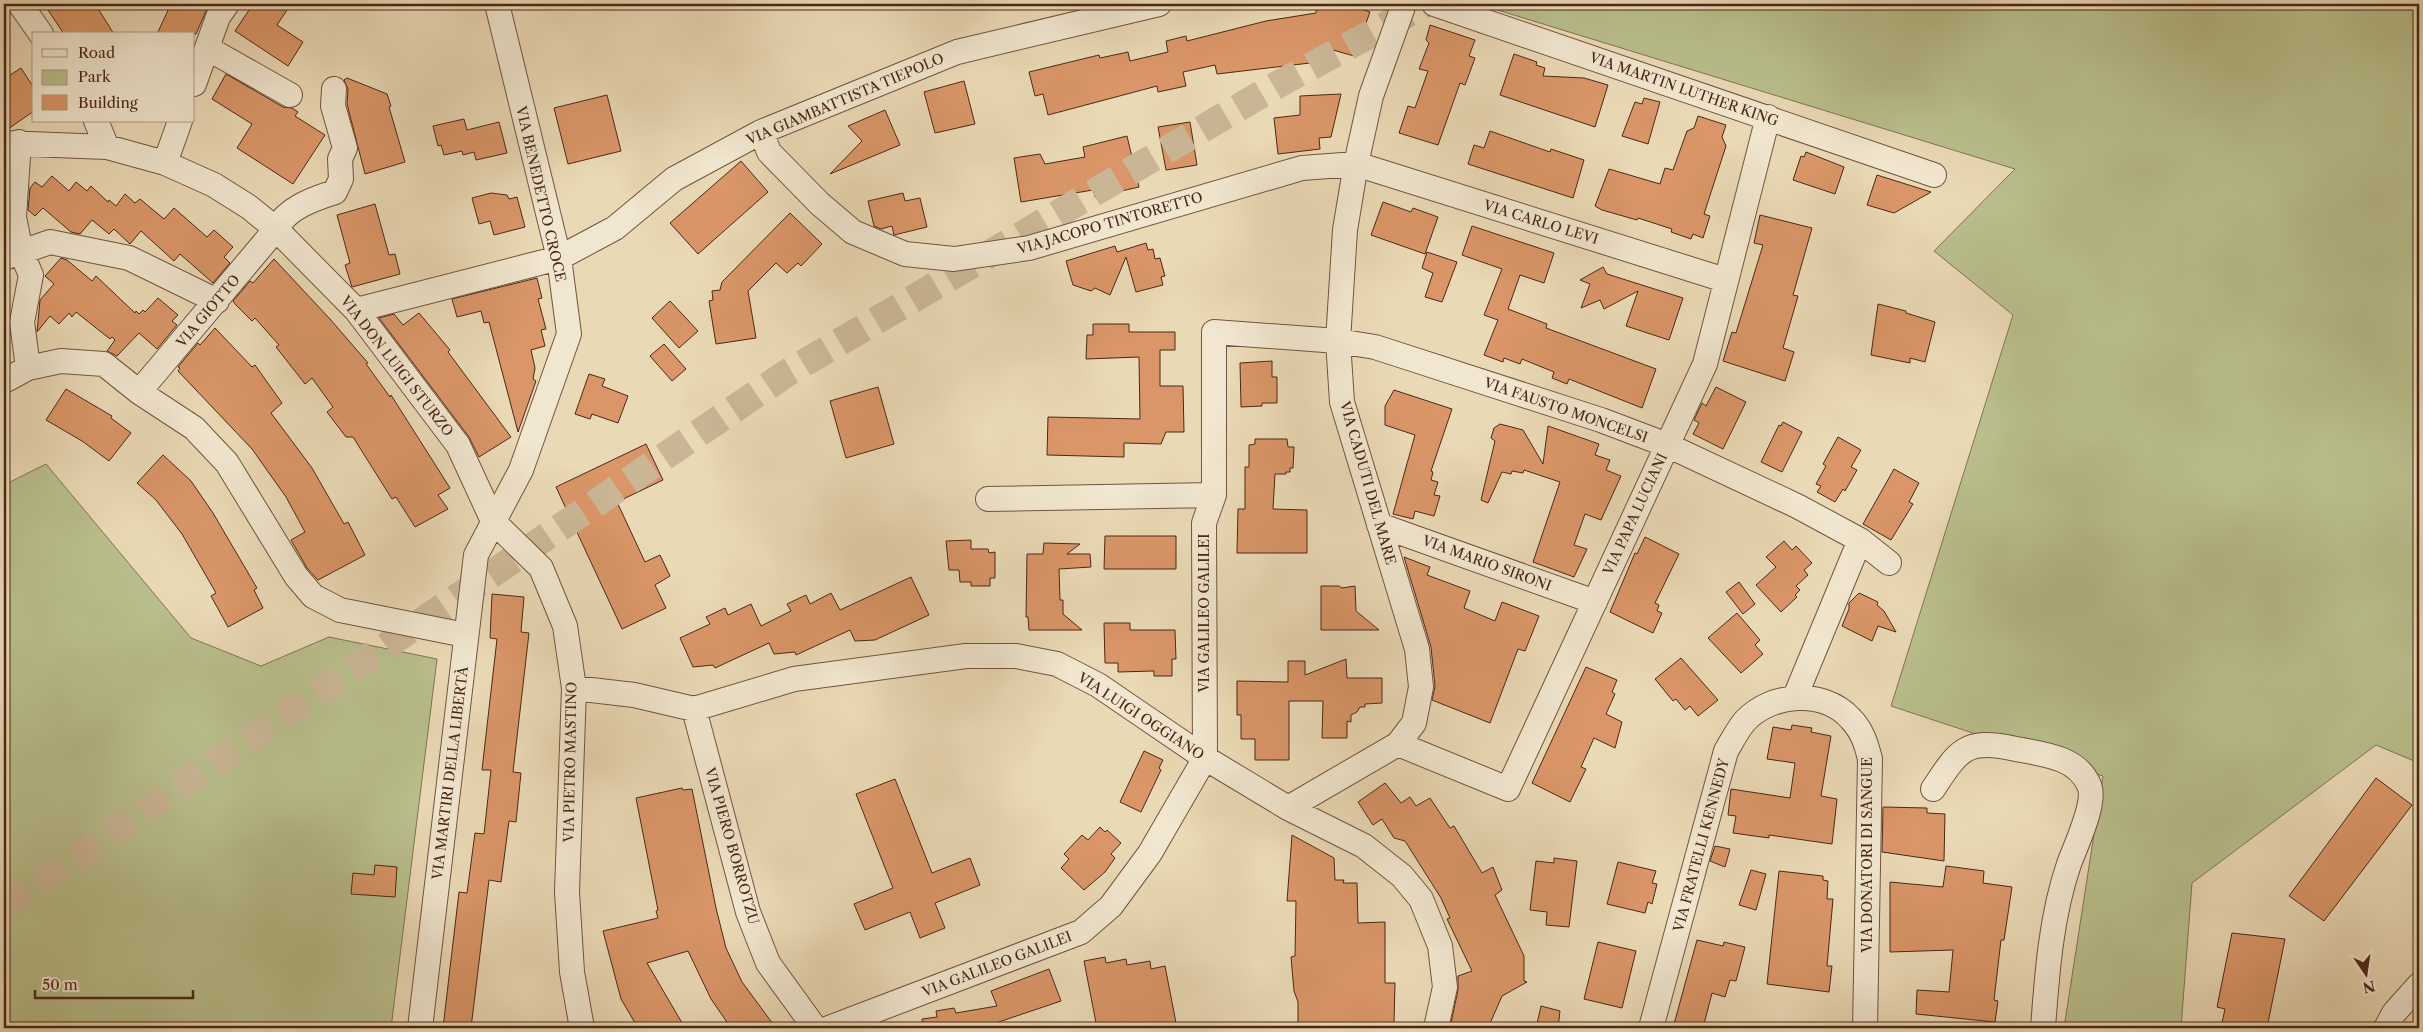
<svg xmlns="http://www.w3.org/2000/svg" width="2423" height="1032" viewBox="0 0 2423 1032" font-family="'Libre Caslon Text',serif">
<style>
.green{fill:#b9bf8c;stroke:#827452}
.building{fill:#da9668;stroke:#4b2817}
.lines{fill:none;stroke-linecap:round;stroke-linejoin:round}
.primary-tunnel{stroke:#cab695;stroke-width:28;stroke-dasharray:28 14;stroke-linecap:butt}
.minor-casing{stroke:#73543e;stroke-width:26}
.minor{stroke:#f1e6cf;stroke-width:24}
.labels{text-anchor:middle;dominant-baseline:central;stroke-width:4.5;stroke-linejoin:round;paint-order:stroke}
.street-label{font-size:14px;fill:#4b2817;stroke:#f1e6cf}
</style>
<rect width="100%" height="100%" fill="#ead9b5"/>
<filter id="stains"><feTurbulence type="fractalNoise" baseFrequency=".004" numOctaves="4"/><feColorMatrix values="0 0 0 0 .2 0 0 0 0 .09 0 0 0 0 .02 0 0 0 .5 -.17"/></filter>
<radialGradient id="worn" r=".72"><stop offset=".6" stop-color="#630" stop-opacity="0"/><stop offset="1" stop-color="#630" stop-opacity=".3"/></radialGradient>
<!-- green -->
<path class="green" d="M1478,4H2419V763L2376,745L2192,883L2181,1028H2064L2103,776L1891,706L2013,315L1934,251L2015,169Z
M46,464L191,638L261,666L329,637L437,659L391,1028H4V485Z"/>
<!-- building -->
<path class="building" d="M44,4H95L114,34H64Z
M171,4H209L196,34H157Z
M253,4H291L277,25L303,42L288,66L235,31Z
M1317,4H1347L1370,12L1354,56L1326,48L1327,61L1217,74L1215,65L1183,72L1186,86L1158,92L1157,86L1048,115L1043,94L1035,96L1029,72L1099,55L1100,58L1128,52L1130,61L1168,52L1166,41L1186,36L1187,41L1266,21L1316,13Z
M1430,25L1475,40L1469,56L1475,58L1465,85L1460,83L1438,145L1399,133L1408,106L1415,108L1428,71L1419,69L1429,43L1426,40Z
M1514,54L1537,62L1536,65L1545,68L1543,76L1584,78L1608,85L1595,127L1500,95Z
M21,68L34,88V111L8,129H4V79Z
M226,74L283,107L292,108L298,112L295,116L325,135L293,184L237,148L252,124L212,99Z
M347,78L387,94L391,106L389,107L405,162L365,174L347,104L348,89L344,80Z
M964,81L975,124L935,133L924,92Z
M1341,94L1331,137L1319,138L1320,149L1278,154L1274,118L1300,115V96Z
M607,95L621,151L568,164L554,108Z
M1644,98L1660,102L1648,144L1622,136L1635,102L1642,104Z
M885,110L900,145L830,174L862,141L848,126Z
M1698,116L1726,125L1722,137L1726,146L1704,214L1710,216L1703,238L1693,234L1691,239L1671,232L1672,229L1638,218L1637,220L1602,210L1595,206L1609,169L1660,184L1665,168L1673,170L1687,131L1694,128Z
M464,119L467,130L499,122L507,153L476,160L474,152L463,155L462,151L444,155L441,145L438,146L433,126Z
M1190,122L1197,165L1166,170L1158,127Z
M1490,131L1550,152L1551,149L1584,160L1573,198L1468,164L1474,145L1484,148Z
M1127,136L1139,187L1095,197L1093,190L1021,202L1014,158L1040,154L1045,164L1085,157L1083,147Z
M1806,152L1844,167L1835,194L1793,180L1801,156L1804,157Z
M741,161L768,192L698,254L670,223Z
M1877,175L1931,192L1894,213L1867,205Z
M52,176L69,191L76,182L87,191L91,186L108,202L109,200L116,206L125,194L135,203L140,199L164,219L174,208L207,237L214,230L233,247L224,257L230,263L213,283L180,254L174,261L141,231L130,244L114,229L109,234L92,220L80,234L71,232L43,208L35,216L28,210L30,188L35,182L42,187Z
M491,193L507,195L509,199L517,197L525,227L494,235L490,221L479,224L472,198Z
M903,193L905,201L920,198L927,227L894,235L892,226L881,229L874,226L868,201Z
M1383,202L1411,212L1413,208L1438,217L1425,254L1371,235Z
M375,204L389,255L395,254L400,274L352,287L345,265L350,263L337,215Z
M790,213L822,244L801,266L798,263L787,273L776,263L748,291L756,338L716,344L709,301L713,300L712,291L720,290L722,282Z
M1760,215L1812,228L1793,295L1798,296L1783,348L1794,352L1785,381L1723,361L1732,332L1736,333L1763,245L1754,243Z
M1472,226L1554,253L1544,283L1520,275L1508,309L1547,324L1546,328L1656,369L1642,408L1569,379L1567,384L1552,378L1554,372L1522,359L1520,364L1504,358L1503,362L1484,355L1498,320L1484,315L1502,269L1462,255Z
M1146,243L1148,250L1153,249L1155,259L1160,258L1165,276L1161,277L1163,285L1136,292L1126,257L1110,295L1095,288L1091,291L1073,285L1066,261L1115,246L1117,252Z
M1427,252L1457,262L1442,302L1425,297L1433,273L1422,268Z
M61,258L67,260L92,281L96,276L135,313L136,311L139,314L143,310L145,312L158,298L178,315L172,321L177,325L157,349L139,333L117,356L107,351L115,340L112,337L110,339L76,312L72,317L69,313L59,324L50,316L37,332L40,300L54,284L45,276Z
M274,259L330,319L368,363L366,364L390,397L391,395L450,488L438,495L448,509L415,527L396,497L392,499L353,437H346L327,412L333,407L312,378L305,384L276,347L279,345L255,318L252,321L235,304L233,301L250,281L253,283Z
M1603,267L1607,274L1683,298L1669,340L1626,326L1638,291L1604,309L1600,300L1581,308L1590,284L1580,280Z
M537,278L542,298L538,299L546,329L541,330L545,346L531,350L535,368L533,379L536,381L518,432L489,322L484,323L481,311L457,317L452,299Z
M670,301L698,331L679,348L652,318Z
M1878,304L1906,311V313L1935,322L1925,362L1910,358V363L1871,355Z
M419,313L450,350L448,352L511,437L479,457L469,437L379,318L394,314L403,325Z
M1093,324H1129V332H1175V350H1160V386H1183L1184,432H1166L1161,444L1124,443V457L1047,455L1048,417L1140,419L1139,357L1086,359L1087,335H1093Z
M215,328L252,367L255,365L282,403L271,413L312,468L344,524L348,522L365,555L318,580L307,568L291,540L305,532L286,497L252,449L178,371L180,368L178,367L198,343L200,345Z
M664,344L686,369L672,381L650,356Z
M1272,361V377H1277V403H1262V406L1241,407L1240,363Z
M589,374L605,379L602,386L628,396L618,423L592,414L590,419L575,414Z
M878,387L894,444L846,458L830,401Z
M1716,387L1746,402L1723,449L1693,434L1699,423L1694,420L1702,403L1706,406Z
M66,389L112,416L111,418L131,433L109,461L82,441L46,420Z
M1394,390L1452,409L1431,471L1433,472L1431,480L1438,482L1434,495L1440,496L1434,516L1415,511L1413,519L1393,514L1415,435L1385,425V406Z
M1783,422L1802,432L1782,472L1761,462L1779,425L1781,426Z
M1500,424L1523,430L1543,464L1548,426L1599,444L1595,455L1610,460L1606,470L1621,476L1601,520L1585,514L1574,545L1587,549L1574,577L1533,562L1560,482L1524,470L1523,473L1512,471L1511,474L1502,472L1488,503L1481,500L1495,441L1491,438L1494,428Z
M1838,437L1861,450L1851,467L1857,470L1845,491L1843,489L1835,502L1817,492L1821,486L1816,484L1826,466L1823,464Z
M1255,439H1287L1288,447H1294L1293,468H1290V472H1286V474H1275L1273,509L1307,510V553H1237L1238,509H1245V467H1249V445L1255,444Z
M646,444L663,480L617,502L645,562L660,555L670,576L655,585L666,608L622,629L556,487Z
M163,455L191,481L213,513L257,588L254,590L263,608L228,627L211,596L216,593L182,534L156,500L137,483Z
M1894,469L1919,483L1909,502L1913,504L1891,540L1863,524Z
M1105,536H1176V569H1104Z
M1645,537L1679,554L1655,603L1659,605L1657,611L1662,613L1653,633L1610,612L1635,553L1637,554Z
M971,540V549H988L989,553L995,552V578H990V586H971V582H960L959,570H949L946,541Z
M1784,541L1792,550L1796,546L1812,563L1804,570L1808,575L1796,586L1800,590L1795,595L1797,597L1781,612L1756,585L1776,567L1766,557Z
M1044,543L1080,544L1067,554H1090L1091,567L1059,569L1060,600H1063V614L1082,630H1029L1028,617H1026L1027,554H1043Z
M1404,557L1430,567L1427,575L1470,591L1464,608L1495,621L1502,602L1539,616L1525,651L1518,649L1490,723L1432,700L1435,686L1431,647Z
M911,577L929,615L875,640L855,641L850,630L796,655L795,652L774,654L769,643L715,668L713,665L693,667L680,638L710,624L706,617L725,608L728,615L751,604L761,626L791,611L787,604L806,595L810,604L831,593L840,610Z
M1739,582L1755,604L1743,614L1726,592Z
M1321,586H1339L1342,588L1355,586L1356,611L1379,630H1321Z
M1859,593L1878,602L1877,605L1884,611L1896,632L1878,626L1872,641L1842,626L1849,609V603Z
M492,594L524,597L521,632L529,633L513,772L521,773L516,822L509,821L501,882L489,880L471,1028H443L459,892L467,893L475,833L484,834L491,770H482L497,639L490,638Z
M1737,613L1760,640L1755,645L1763,654L1741,673L1708,638Z
M1104,623H1130V630H1175L1176,659H1172V676H1154V671L1118,672V663H1105Z
M1681,658L1718,700L1698,716L1690,706L1685,710L1676,699L1673,701L1655,679Z
M1346,659L1347,678H1382V703L1365,704V707H1360L1357,712L1351,715V722L1347,721V738H1322L1323,701H1289V760H1255V739H1241V715H1237V681L1288,682V661H1305V675Z
M1586,667L1617,680L1612,692L1615,694L1606,714L1622,722L1615,748L1594,738L1581,767L1586,769L1570,802L1532,783Z
M1792,725L1812,728L1811,732L1831,736L1821,796L1837,799L1832,844L1769,835V838L1733,833L1736,816L1728,815L1731,789L1790,798L1795,763L1767,759L1773,727L1791,730Z
M1144,751L1163,760L1159,768L1161,770L1141,812L1120,802Z
M2376,778L2412,805L2324,921L2289,896Z
M895,779L932,873L970,858L980,885L935,903L945,928L920,938L910,912L865,930L854,904L893,888L856,794Z
M1385,783L1401,803L1410,797L1416,806L1430,798L1450,828L1454,826L1482,873L1493,867L1502,890L1495,895L1524,956V981L1527,982L1502,996L1488,1028H1460L1451,1023L1458,990V976L1472,971L1447,919L1450,918L1441,898L1405,841L1394,838L1382,819L1373,825L1358,802Z
M682,788L683,790L692,789L716,908L726,948L742,982L776,1028H731L711,999L688,951L647,963L685,1028H638L621,999L603,931L658,918L656,911L658,910L636,798Z
M1883,807L1927,808V813L1945,814L1944,861L1882,852Z
M1100,827L1105,832L1107,830L1121,843L1111,854L1115,858L1105,872L1084,890L1061,868L1069,859L1064,854L1082,835L1088,840Z
M1292,835L1334,858L1335,880H1344L1343,883H1357L1358,923L1385,922V983H1395L1394,1023H1356L1357,1028H1298V1002L1294,991L1291,957L1295,956L1296,901H1287Z
M1715,846L1730,849L1725,867L1710,861Z
M1554,858L1577,861L1569,927L1546,925L1547,912L1530,910L1536,861L1554,863Z
M1618,862L1656,871L1652,883L1657,884L1652,904L1648,902L1645,913L1607,904Z
M375,865L397,867L395,897L351,894L353,873L374,875Z
M1946,866L1984,871L1983,883L2012,887L2004,940H2001L1994,1000L1998,1001L1995,1022L1916,1014L1917,990L1949,992L1953,950L1890,952V882L1943,887Z
M1751,870L1766,874L1756,910L1739,905Z
M1779,871L1823,876V880L1828,881L1827,899H1833L1827,966H1832L1829,992L1767,984Z
M2232,933L2285,939L2267,1028H2221L2225,1009L2217,1007Z
M1697,940L1723,946L1724,942L1745,947L1736,981L1730,980L1725,997L1712,993L1703,1028H1673Z
M1598,942L1636,951L1622,1008L1584,999Z
M1105,957L1106,963L1126,959L1127,965L1150,961L1151,969L1165,966L1177,1028H1097L1084,961Z
M1049,969L1061,1001L981,1028H923L922,1019L937,1017L936,1011L954,1008L956,1013L997,1006L991,991Z
M1541,1006L1560,1011L1558,1028H1536Z"/>
<g class="lines">
<!-- primary-tunnel -->
<path class="primary-tunnel" d="M4,906L787,373L1277,85L1425,4"/>
<!-- minor casing -->
<g class="minor-casing">
<path id="minor" d="M20,4L41,34
M1434,4L1934,175
M207,48L290,95
M194,84L218,17L227,4
M96,121L107,147
M761,132L769,152L820,204L853,232L905,254L954,259L1029,248L1302,168L1356,164L1725,280
M19,142L14,217L21,252L31,275L22,322L28,368
M4,143L107,147L165,163L214,185L249,207L276,229L356,310L458,445L493,521L541,568L565,626L574,688L567,892L572,972L582,1028
M165,163L180,121
M4,258L50,242L129,258L217,301
M356,310L559,258L615,228L674,179L761,132L957,52L1159,4
M4,381L28,368L61,361L104,364L139,392L194,428L227,463L296,576L313,596L340,610L465,635
M139,392L276,229C287,208 313,199 335,192L341,179L340,159L345,148L333,106L334,89
M988,499L1214,495
M1379,525L1595,602
M574,688L634,695L694,709L794,679L966,656H1016L1057,664L1098,685L1205,758L1288,808L1364,846L1402,876L1421,899L1440,946L1445,987L1436,1028
M1795,697L1860,540
M694,709L748,912L768,963L815,1028
M1398,744L1508,789L1705,364L1768,117
M1933,789C1957,753 1964,738 2011,748C2039,754 2076,755 2089,785C2097,802 2075,847 2069,864C2051,916 2047,974 2043,1028
M1288,808L1398,744L1414,723L1421,687L1417,649L1342,402L1338,341L1345,230L1356,164L1371,96L1404,4
M420,1028L476,555L521,470L569,334L559,258L497,4
M829,1028L1081,932L1111,906L1150,853L1205,758L1204,523L1214,495V332L1338,341L1375,347L1601,420L1667,445L1797,506L1860,540L1889,563
M1651,1028L1726,751C1732,741 1738,729 1745,721C1771,693 1823,689 1850,718C1862,730 1866,743 1870,759L1865,1028
M2386,1028L2394,1013L2419,985"/>
</g>
<!-- minor -->
<use href="#minor" class="minor"/>
</g>
<g class="labels">
<!-- street labels -->
<g class="street-label">
<text transform="translate(1684 89) rotate(19)">VIA MARTIN LUTHER KING</text>
<text transform="translate(845 99) rotate(-23)">VIA GIAMBATTISTA TIEPOLO</text>
<text transform="translate(541 194) rotate(77)">VIA BENEDETTO CROCE</text>
<text transform="translate(1541 222) rotate(17)">VIA CARLO LEVI</text>
<text transform="translate(1110 223) rotate(-16)">VIA JACOPO TINTORETTO</text>
<text transform="translate(208 311) rotate(-50)">VIA GIOTTO</text>
<text transform="translate(397 366) rotate(52)">VIA DON LUIGI STURZO</text>
<text transform="translate(1566 410) rotate(19)">VIA FAUSTO MONCELSI</text>
<text transform="translate(1368 483) rotate(74)">VIA CADUTI DEL MARE</text>
<text transform="translate(1635 514) rotate(-65)">VIA PAPA LUCIANI</text>
<text transform="translate(1487 563) rotate(20)">VIA MARIO SIRONI</text>
<text transform="translate(1204 613) rotate(-90)">VIA GALILEO GALILEI</text>
<text transform="translate(1141 716) rotate(33)">VIA LUIGI OGGIANO</text>
<text transform="translate(570 762) rotate(-89)">VIA PIETRO MASTINO</text>
<text transform="translate(450 773) rotate(-83)">VIA MARTIRI DELLA LIBERTÀ</text>
<text transform="translate(1701 845) rotate(-75)">VIA FRATELLI KENNEDY</text>
<text transform="translate(732 846) rotate(74)">VIA PIERO BORROTZU</text>
<text transform="translate(1867 855) rotate(-90)">VIA DONATORI DI SANGUE</text>
<text transform="translate(997 964) rotate(-21)">VIA GALILEO GALILEI</text>
</g>
</g>
<!-- margin -->
<rect width="2423" height="1032" fill="none" stroke="#ead9b5" stroke-width="20"/>
<rect x="5" y="5" width="2413" height="1022" fill="none" stroke="#4b2817" stroke-width="2.5"/>
<rect x="10" y="10" width="2403" height="1012" fill="none" stroke="#4b2817"/>
<!-- legend -->
<rect x="32" y="32" width="162" height="90" fill="#f1e6cf" stroke="#af9a85"/>
<rect x="42" y="49" width="25" height="8" fill="#f1e6cf" stroke="#af9a85"/>
<text x="78" y="58" font-size="15" fill="#4b2817">Road</text>
<rect x="42" y="70" width="25" height="15" fill="#b9bf8c" stroke="#af9a85"/>
<text x="78" y="82" font-size="15" fill="#4b2817">Park</text>
<rect x="42" y="95" width="25" height="15" fill="#da9668" stroke="#af9a85"/>
<text x="78" y="108" font-size="15" fill="#4b2817">Building</text>
<!-- north arrow -->
<g transform="translate(2366 974) rotate(167)" stroke="#f1e6cf" stroke-width="4" paint-order="stroke">
<path d="M0-4L9 19L0 12L-9 19Z" fill="#4b2817"/>
<text y="-8" font-size="14" font-weight="bold" text-anchor="middle" fill="#4b2817">N</text>
</g>
<!-- scale -->
<path d="M35 990v8h158v-8" fill="none" stroke="#4b2817" stroke-width="2.5"/>
<text x="42" y="990" font-size="15" fill="#4b2817" stroke="#f1e6cf" stroke-width="4" paint-order="stroke">50 m</text>
<rect width="100%" height="100%" filter="url(#stains)"/>
<rect width="100%" height="100%" fill="url(#worn)"/>
</svg>
